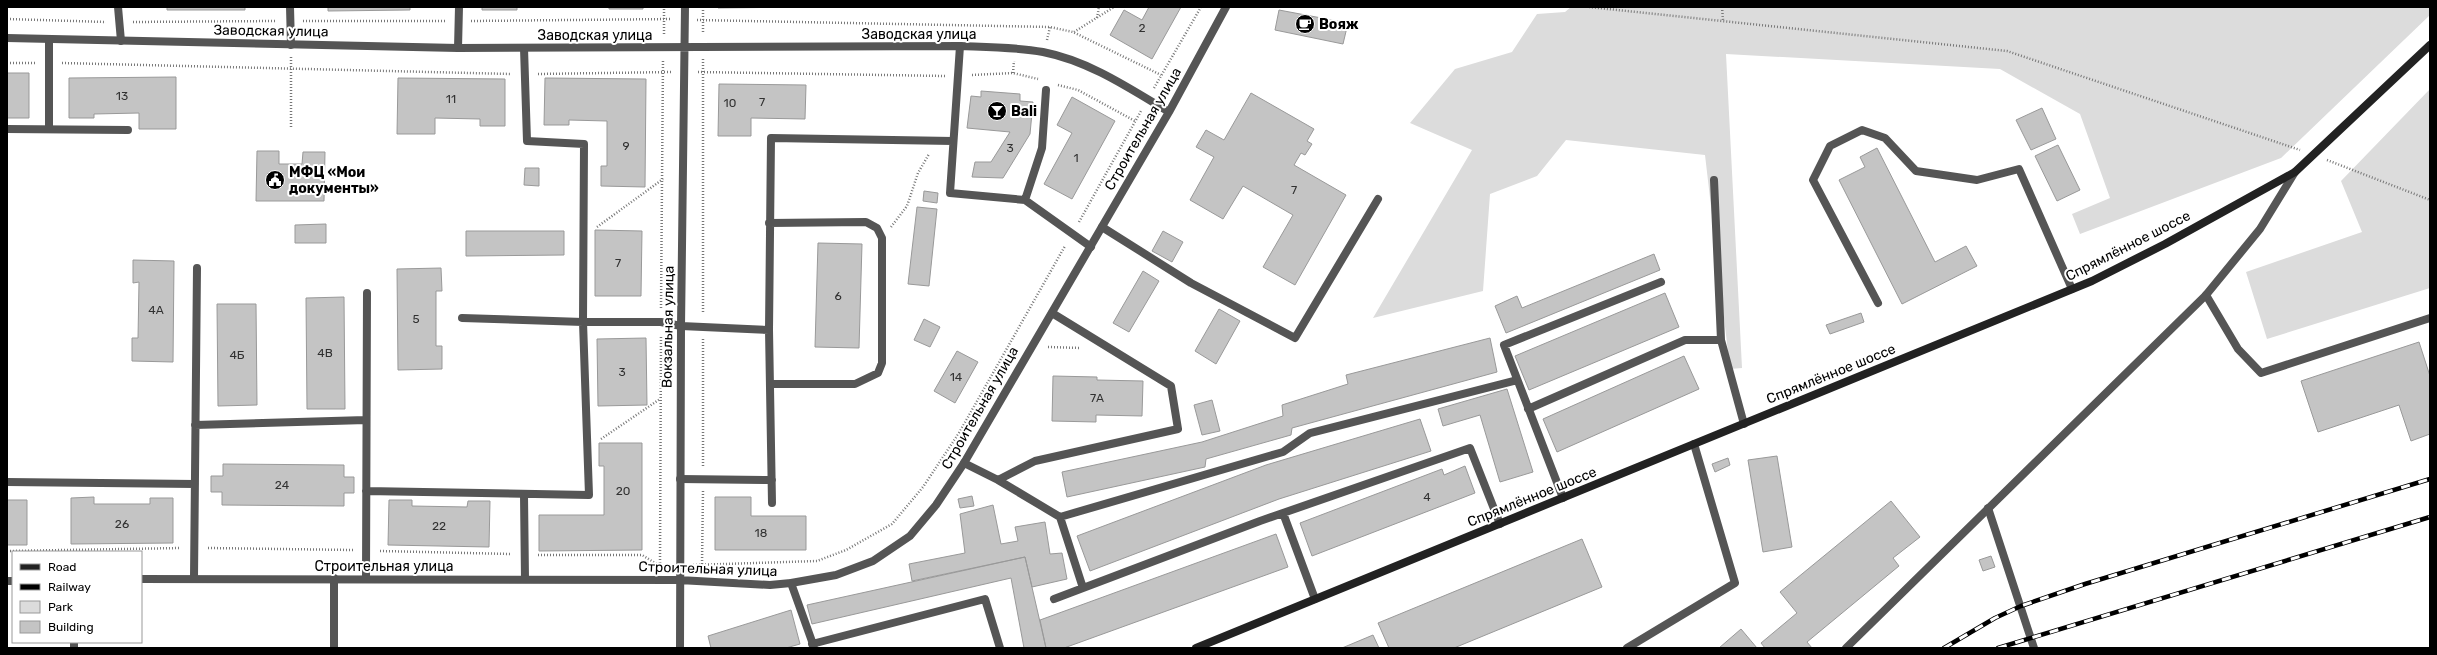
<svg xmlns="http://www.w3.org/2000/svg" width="2437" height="655" viewBox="0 0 2437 655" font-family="Rubik,sans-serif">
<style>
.green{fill:#dcdcdc}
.building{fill:#c4c4c4;stroke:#999}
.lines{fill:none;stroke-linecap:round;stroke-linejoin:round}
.path{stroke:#777;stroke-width:2.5;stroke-dasharray:1 2;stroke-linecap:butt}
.service{stroke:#555;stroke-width:8}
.minor{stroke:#555;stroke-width:8}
.secondary{stroke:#222;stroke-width:8}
.rail-casing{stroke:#000;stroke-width:4.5}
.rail{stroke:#fff;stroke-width:3;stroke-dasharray:9;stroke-linecap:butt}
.labels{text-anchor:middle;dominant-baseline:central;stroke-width:4;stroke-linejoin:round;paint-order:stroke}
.number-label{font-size:12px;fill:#313131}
.poi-label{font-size:14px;font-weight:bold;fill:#000;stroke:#fff;text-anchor:start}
.street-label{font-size:14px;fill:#000;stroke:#fff}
</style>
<rect width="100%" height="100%" fill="#fff"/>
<!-- green -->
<path class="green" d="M1571,7H2430V15L2281,158L2080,234L2072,214L2110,198L2080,114L2000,69L1726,54L1742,368L1730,369L1705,155L1566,140L1537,176L1490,194L1483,291L1373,318L1472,150L1410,123L1455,69L1512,52L1537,14L1565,12Z
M2430,89V288L2267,339L2246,272L2362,232L2341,181Z"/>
<!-- building -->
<path class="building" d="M167,7H245V10H167Z
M328,7H410V10L328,11Z
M482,7H517V10H482Z
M609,7H643V9H609Z
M718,7H806L718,8Z
M1149,7H1181L1152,59L1110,35L1124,10L1142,20Z
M1279,10L1348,23L1343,44L1275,30Z
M7,73H29V118H7Z
M176,77V129H139V113L94,114V118H69V78Z
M398,78L505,79V126H480V119L435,118V134H397Z
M545,78L646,79L645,187L601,186V166H607V121L569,120V125H544Z
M719,84L806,85L805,119L751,118V136H718Z
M981,91L1020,94V101L1033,102L1030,134L1003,178L972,177L975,162H991L1010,132L967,128L971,96L981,97Z
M1251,93L1314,129L1307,141L1312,144L1305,155L1301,153L1294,165L1346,195L1295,285L1263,267L1293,215L1243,186L1223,219L1190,200L1214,157L1196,147L1206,130L1224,140Z
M1072,97L1115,121L1072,199L1044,184L1072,133L1057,125Z
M2042,108L2056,139L2031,150L2016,120Z
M2058,145L2080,190L2057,201L2035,156Z
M1877,148L1935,262L1966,246L1977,266L1902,304L1839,180L1865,167L1860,157Z
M257,151H279V164H302L303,152H325L324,201H256Z
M525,168H539V186L524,185Z
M924,191L938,193L937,203L923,201Z
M917,207L937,209L929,286L908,284Z
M326,224V243H295V225Z
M595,230L642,231L641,296H595Z
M466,231H564V255L466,256Z
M1163,231L1183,242L1172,262L1152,251Z
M818,243L862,244L859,348L815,347Z
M1654,254L1660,270L1506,333L1495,306L1517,296L1522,308Z
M133,260L174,261L173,362L132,361V338H138L139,282L133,283Z
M441,268L442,291H436V346H442V369L398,370L397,269Z
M1143,271L1159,281L1129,332L1113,323Z
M1665,293L1679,327L1529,390L1515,356Z
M344,297L345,409H307L306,298Z
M217,304H256L257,405L218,406Z
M1219,309L1240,321L1216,364L1195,351Z
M1861,313L1864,322L1830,334L1826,325Z
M924,319L940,327L930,347L914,340Z
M646,338L647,405L598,406L597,339Z
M1490,338L1497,372L1292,428L1291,435L1206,459L1205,467L1067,497L1062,472L1202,442L1283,416L1282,405L1348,384L1346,375Z
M2419,342L2430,376V434L2411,441L2399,405L2318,432L2301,381Z
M957,351L978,362L955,403L934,391Z
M1684,356L1699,389L1557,452L1543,419Z
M1053,376L1097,377V380L1143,381L1142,416L1096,415V422L1052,421Z
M1507,389L1533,472L1500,482L1480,415L1443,426L1438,409Z
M1212,400L1220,431L1202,435L1194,405Z
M1420,419L1431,451L1279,499L1090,571L1077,536L1266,465Z
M599,443H642V550L539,551V515H604V466H599Z
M1777,456L1792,547L1763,552L1748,460Z
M1728,458L1730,465L1715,472L1712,464Z
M223,464L344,465V477H354V493H344V506L222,505V492H211V476H223Z
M1465,466L1475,493L1312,556L1300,523L1442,469L1444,475Z
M972,496L974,506L960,508L958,499Z
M94,497V504H150V498H173V543L71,544V498Z
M715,497H751V516H806V550H715Z
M7,500H27V545H7Z
M389,500H412V506L467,507L468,501H490L489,547L388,545Z
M1891,501L1920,537L1893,558L1899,566L1807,642L1812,648H1765L1761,643L1797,613L1780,592Z
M993,505L1001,544L1018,541L1015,527L1045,522L1050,554L1062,553L1067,579L1032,587L1025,557L912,581L909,564L965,553L960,514Z
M1276,534L1288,567L1064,648H1046L1040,620Z
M1582,539L1602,587L1454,648H1389L1378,623Z
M1991,556L1995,567L1983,571L1979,560Z
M1025,557L1046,648H1024L1011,578L812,624L807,605Z
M791,610L800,644L786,648H711L708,636Z
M1741,629L1757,648H1719Z
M1373,635L1379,648H1342Z"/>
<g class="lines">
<!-- path -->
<path class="path" d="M703,7V34
M1589,7L2007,51L2300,150
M1722,7L1723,20
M1097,18L1099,7
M7,19L106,22
M697,20L1050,27L1073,32L1161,75
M303,21H446
M471,21L672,19
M133,22L276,21
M1074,32L1114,7
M664,34V7
M1047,40L1050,27
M291,57V127
M703,59V314
M7,63H35
M62,63L511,74
M698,72L945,76
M1013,73L1014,61
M538,74L671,72
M972,75L1013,73L1038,79
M1058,85L1078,90L1135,121
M1154,88L1201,7
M2327,160L2430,200
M1079,222L1141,111
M597,227L663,179
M891,227L907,206L918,173L929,154
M661,308L663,59
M1048,347L1081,348
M601,439L660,399
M703,466V339
M208,548L353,550
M7,551L181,548
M380,551L511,554
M538,555H642L660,566
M702,564L703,491
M693,565L817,561L846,550L892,524L923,487L959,433L1065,246
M660,566L661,335"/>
<!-- service -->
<path class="service" d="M118,7L121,41
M290,7L291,45
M960,46L950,193L1025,200
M458,48L459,7
M1046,90L1042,148L1025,200L1091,247
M7,129L128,130
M49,129V39
M1714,180L1721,340L1744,424
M769,223L866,222L877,228L882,238V363L878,373L855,384H770
M1102,227L1191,283L1295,338L1378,199
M2206,295L2238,349L2261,373L2430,318
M1878,303L1813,180L1830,146L1862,130L1885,138L1916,171L1977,180L2019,169L2072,289
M462,318L583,322H661L681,326L769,330
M1528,409L1685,340H1721
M195,425L366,420
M964,463L998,480L1060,517L1083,588
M680,479L772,480
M998,480L1035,461L1178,429L1171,386L1052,313
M7,482L195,484
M366,491L589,495L583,322L584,144L527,141L524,48
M524,495L525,579
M1563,498L1504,345L1661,282
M772,503L769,330L771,138L953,141
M1988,508L2034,648
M1283,513L1315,599
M1060,517L1283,452L1310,433L1517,380
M194,578L197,268
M366,578L367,293
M791,583L814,647
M1054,599L1260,521L1470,448L1500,524
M74,642V648
M812,644L985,599L1000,648
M334,648V578
M1627,648L1735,583L1694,444"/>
<!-- minor -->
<path class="minor" d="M7,38L458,48L960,46C988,47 1016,47 1043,52C1089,61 1129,88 1169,112
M141,579L679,580L770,585L791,583L836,575L873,561L910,536L936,505L964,463L1169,112L1226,7
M7,581H13
M680,648L681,326L685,7
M1846,648L2206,295L2260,229L2295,172"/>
<!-- secondary -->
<path class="secondary" d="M1196,648L2092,281L2165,244L2295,172L2430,45"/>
<!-- rail casing -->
<g class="rail-casing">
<path id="rail" d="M1944,648L1995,618L2021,606L2085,584L2430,479
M1998,648L2430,517"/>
</g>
<!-- rail -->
<use href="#rail" class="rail"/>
</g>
<!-- icons -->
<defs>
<g id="cafe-disc" transform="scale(1)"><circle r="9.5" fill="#000" stroke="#fff"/><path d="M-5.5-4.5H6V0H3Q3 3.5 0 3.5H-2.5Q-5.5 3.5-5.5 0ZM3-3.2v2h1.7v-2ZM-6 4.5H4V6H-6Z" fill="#fff"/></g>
<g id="bar-disc" transform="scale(1)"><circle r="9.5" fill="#000" stroke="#fff"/><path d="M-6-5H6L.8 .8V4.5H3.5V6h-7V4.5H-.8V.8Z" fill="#fff"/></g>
<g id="civic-disc" transform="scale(1)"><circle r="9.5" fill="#000" stroke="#fff"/><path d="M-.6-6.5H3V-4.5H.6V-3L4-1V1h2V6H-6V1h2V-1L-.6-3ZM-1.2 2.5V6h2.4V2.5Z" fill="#fff"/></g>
</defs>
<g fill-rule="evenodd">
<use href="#cafe-disc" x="1305" y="24"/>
<use href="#bar-disc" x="997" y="111"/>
<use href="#civic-disc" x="275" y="180"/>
</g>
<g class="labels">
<!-- number labels -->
<g class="number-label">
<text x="1142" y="28">2</text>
<text x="122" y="96">13</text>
<text x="451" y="99">11</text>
<text x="762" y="102">7</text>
<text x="730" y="103">10</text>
<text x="626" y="146">9</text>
<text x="1010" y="148">3</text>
<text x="1076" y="158">1</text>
<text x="1294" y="190">7</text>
<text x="618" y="263">7</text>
<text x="838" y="296">6</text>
<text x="156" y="310">4А</text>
<text x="416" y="319">5</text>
<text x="325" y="353">4В</text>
<text x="237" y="355">4Б</text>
<text x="622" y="372">3</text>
<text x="956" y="377">14</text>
<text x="1097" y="398">7А</text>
<text x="282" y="485">24</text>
<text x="623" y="491">20</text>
<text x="1427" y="497">4</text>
<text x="122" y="524">26</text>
<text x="439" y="526">22</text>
<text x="761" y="533">18</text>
</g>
<!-- poi labels -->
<g class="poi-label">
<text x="1319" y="24">Вояж</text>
<text x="1011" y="111">Bali</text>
<text x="289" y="172">МФЦ «Мои<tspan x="289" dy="16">документы»</tspan></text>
</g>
<!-- street labels -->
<g class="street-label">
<text transform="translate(271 31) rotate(1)">Заводская улица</text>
<text x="919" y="34">Заводская улица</text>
<text x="595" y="35">Заводская улица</text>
<text transform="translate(1143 129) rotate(-60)">Строительная улица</text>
<text transform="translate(2128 246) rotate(-27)">Спрямлённое шоссе</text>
<text transform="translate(668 327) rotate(-89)">Вокзальная улица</text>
<text transform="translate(1831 374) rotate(-22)">Спрямлённое шоссе</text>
<text transform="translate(980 408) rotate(-60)">Строительная улица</text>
<text transform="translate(1532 497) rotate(-22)">Спрямлённое шоссе</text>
<text x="384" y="566">Строительная улица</text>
<text transform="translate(708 569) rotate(2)">Строительная улица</text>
</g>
</g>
<!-- border -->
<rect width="2437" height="655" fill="none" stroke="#000000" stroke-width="16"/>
<!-- legend -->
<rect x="12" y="551" width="130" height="92" fill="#ffffff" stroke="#999999"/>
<rect x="20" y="564" width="20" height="6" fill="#222222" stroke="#999999"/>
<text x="48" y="571" font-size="12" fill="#000000">Road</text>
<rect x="20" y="584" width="20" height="6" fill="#000000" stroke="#999999"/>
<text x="48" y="591" font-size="12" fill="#000000">Railway</text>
<rect x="20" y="601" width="20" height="12" fill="#dcdcdc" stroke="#999999"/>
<text x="48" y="611" font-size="12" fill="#000000">Park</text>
<rect x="20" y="621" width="20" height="12" fill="#c4c4c4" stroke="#999999"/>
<text x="48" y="631" font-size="12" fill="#000000">Building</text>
</svg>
